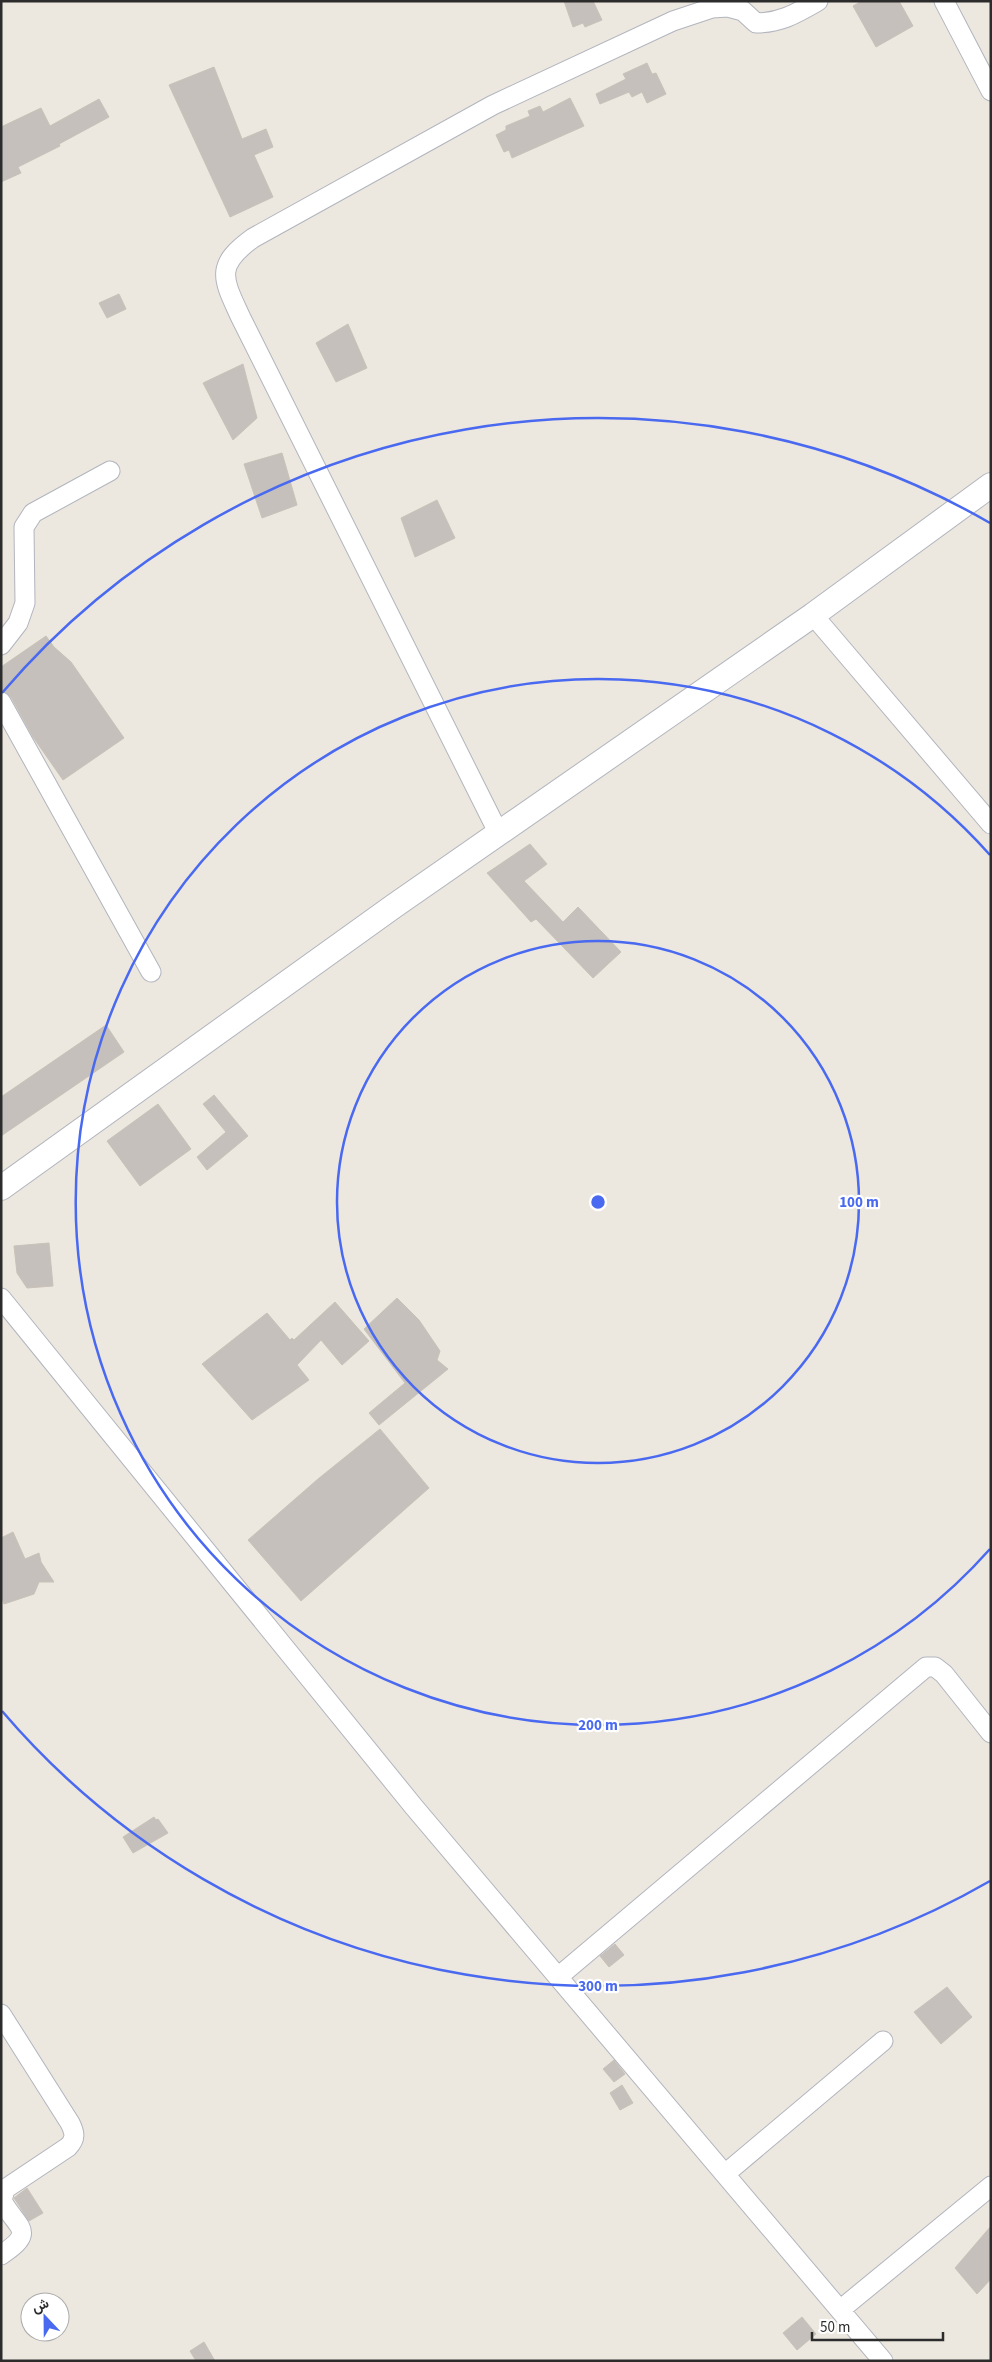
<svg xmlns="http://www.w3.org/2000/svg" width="992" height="2362" viewBox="0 0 992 2362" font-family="'Source Sans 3',Vazirmatn,sans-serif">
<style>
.building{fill:#c5c0bb;stroke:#c8c2b8}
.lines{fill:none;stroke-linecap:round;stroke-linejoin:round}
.minor-casing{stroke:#b2b5be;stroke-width:21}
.tertiary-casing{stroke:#b2b5be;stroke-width:26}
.minor{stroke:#fff;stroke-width:19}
.tertiary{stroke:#fff;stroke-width:24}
.ring{fill:none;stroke:#4969f0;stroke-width:2.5}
.centre{fill:#4969f0;stroke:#fff;stroke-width:2.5}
.ring-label{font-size:15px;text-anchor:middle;font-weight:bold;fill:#4969f0;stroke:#fff;stroke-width:4.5;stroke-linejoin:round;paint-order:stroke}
</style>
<rect width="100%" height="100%" fill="#ece7df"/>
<!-- building -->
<path class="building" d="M564,1H593L602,20L585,27L583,23L573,27Z
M862,1H899L913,26L876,47L853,6Z
M647,63L652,74L656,73L666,94L647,103L642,92L632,97L629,92L600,104L596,94L626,79L623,74Z
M214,67L242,139L266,129L273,147L254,155L273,197L230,217L169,85Z
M570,98L584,126L512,158L509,150L504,152L496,135L506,130V126L530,116L528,111L540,106L543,112Z
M99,99L109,117L59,144L60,146L18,167L21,173L1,182V127L41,108L50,126Z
M119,294L126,309L107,318L99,303Z
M348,324L367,368L336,382L316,343Z
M243,364L257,418L233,440L203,383Z
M282,453L297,505L262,518L244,464Z
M437,500L455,538L415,557L401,518Z
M46,636L54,647L71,662L124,738L63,780L33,737L11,697L1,690V667Z
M530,844L547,864L524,881L563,922L578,907L621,952L593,978L536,919L531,922L487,873Z
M106,1025L124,1052L1,1136V1097Z
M214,1095L248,1136L207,1170L197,1157L226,1132L203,1104Z
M158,1104L191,1149L140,1186L107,1141Z
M49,1243L53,1286L27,1288L17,1273L14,1246Z
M397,1298L419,1320L440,1351L437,1360L448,1369L379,1425L369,1413L405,1383L364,1329Z
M335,1302L369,1341L342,1365L321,1340L297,1365L309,1380L252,1420L202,1364L267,1313L290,1340L292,1338L294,1340Z
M380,1429L429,1488L301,1601L248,1540L318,1479Z
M13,1532L25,1559L39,1553L41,1562L54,1582H39L34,1594L4,1604L1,1595V1538Z
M154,1817L156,1820L158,1819L168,1833L133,1853L123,1837Z
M615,1944L624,1955L609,1967L600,1956Z
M947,1987L972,2017L941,2044L914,2012Z
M614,2060L625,2074L614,2082L603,2069Z
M622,2085L633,2103L620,2110L610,2093Z
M27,2188L43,2213L29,2221L14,2198Z
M991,2226V2279L977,2294L955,2268Z
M802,2317L816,2334L797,2350L783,2333Z
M204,2342L215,2361H196L190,2351Z"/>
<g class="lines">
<!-- minor casing -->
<g class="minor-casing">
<path id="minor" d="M944,1L991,91
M813,615L991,824
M1,645L18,623L25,603L24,527L33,513L110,471
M1,702L151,972
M499,834L241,318C223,279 214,266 253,238L493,105L673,21L712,8L728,7L743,11L756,23C781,23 797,13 818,1
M1,1298L414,1807L883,2361
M558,1977L926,1667H935L944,1674L991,1733
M1,2014L70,2123C75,2133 76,2139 68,2147L5,2189L2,2201C18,2229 37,2231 1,2255
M725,2174L883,2041
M840,2310L991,2186"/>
</g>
<!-- tertiary casing -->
<g class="tertiary-casing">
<path id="tertiary" d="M1,1188L394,906L813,615L991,485"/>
</g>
<!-- minor -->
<use href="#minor" class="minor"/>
<!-- tertiary -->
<use href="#tertiary" class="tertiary"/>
</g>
<!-- distance rings -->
<g class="ring">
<circle cx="598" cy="1202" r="261"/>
<path d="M990 1549A523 523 0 1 1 990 855"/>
<path d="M990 1881A784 784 0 0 1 2 1711M2 693A784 784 0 0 1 990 523"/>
</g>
<circle cx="598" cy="1202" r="8" class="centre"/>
<g class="ring-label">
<text x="859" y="1207">100 m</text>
<text x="598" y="1730">200 m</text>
<text x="598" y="1991">300 m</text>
</g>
<!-- border -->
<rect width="992" height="2362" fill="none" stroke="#2c2c2c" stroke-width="5"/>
<!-- north arrow -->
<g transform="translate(45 2317) rotate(338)"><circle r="24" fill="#ffffff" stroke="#ababab"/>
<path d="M0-4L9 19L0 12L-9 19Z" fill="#4969f0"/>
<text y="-8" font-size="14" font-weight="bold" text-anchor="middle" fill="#2c2c2c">ش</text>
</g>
<!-- scale -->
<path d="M812 2332v8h131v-8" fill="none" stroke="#2c2c2c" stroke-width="2.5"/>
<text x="820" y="2332" font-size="15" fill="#2c2c2c" stroke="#ffffff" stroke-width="4" paint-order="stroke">50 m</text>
</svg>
